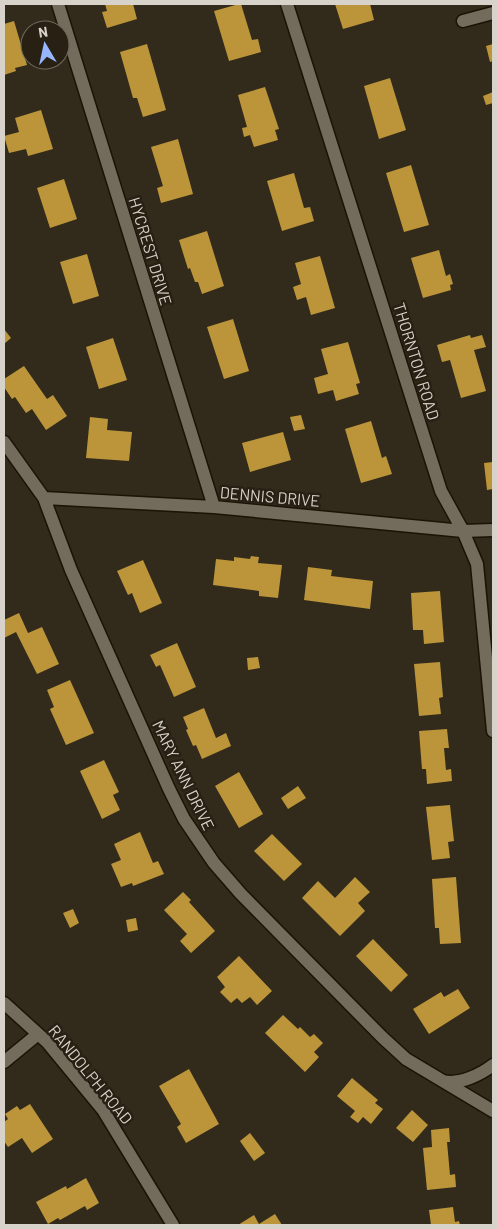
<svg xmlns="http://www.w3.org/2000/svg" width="497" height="1229" viewBox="0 0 497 1229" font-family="Barlow,sans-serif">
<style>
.building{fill:#bc953a}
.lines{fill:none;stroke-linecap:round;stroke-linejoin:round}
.minor-casing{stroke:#1a1306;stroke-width:15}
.tertiary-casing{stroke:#1a1306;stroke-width:15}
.minor{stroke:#736b5b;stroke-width:12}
.tertiary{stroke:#736b5b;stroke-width:12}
.labels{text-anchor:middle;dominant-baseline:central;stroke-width:5;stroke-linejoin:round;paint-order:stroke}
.street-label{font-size:16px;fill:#d8d3ca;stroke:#282113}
</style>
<rect width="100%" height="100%" fill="#322b1c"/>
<!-- building -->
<path class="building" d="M105,4H133L137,19L107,28L102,12L107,11Z
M239,4H241L252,40L258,39L261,52L229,61L214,11Z
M335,4H370L374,20L343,29Z
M14,21L27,65L15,68L16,71L4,75V24Z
M147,44L166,110L143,117L137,98H133L120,52Z
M493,44V61L490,62L486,46Z
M390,78L406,130L379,139L364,86Z
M265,87L279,129L275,130L278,140L254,147L250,135L244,137L242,128L247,127L238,95Z
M493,92V103L486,105L483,96Z
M41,110L53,149L28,156L26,149L9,153L4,136L19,132L15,118Z
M178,139L193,194L161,203L157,188L163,186L151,147Z
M411,165L429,225L404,232L386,173Z
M294,173L304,208L310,207L314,221L282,231L267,181Z
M64,179L77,219L50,228L37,188Z
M207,231L224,286L202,294L198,282H195L190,268L188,269L179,240Z
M439,250L446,276L450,274L453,284L450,285L451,290L423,298L411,258Z
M87,254L99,296L73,304L60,262Z
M320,256L335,308L311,315L306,297L297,300L293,287L301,284L295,263Z
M233,319L249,371L224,379L207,327Z
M4,329L11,338L4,344Z
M470,335L471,338L482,335L486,347L474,350L486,391L461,398L450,360L442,362L437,345Z
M113,338L127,380L99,389L86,347Z
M348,342L360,383L356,384L359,394L336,401L333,390L318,394L314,378L328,374L321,349Z
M24,366L47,399L53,395L67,416L46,430L32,409L26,413L15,397L12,399L4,387V379Z
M301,415L305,429L294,431L290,417Z
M90,417L108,419L107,430L132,432L129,461L86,458Z
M371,421L382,458L386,456L392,474L361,483L345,429Z
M283,432L291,460L250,472L242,443Z
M493,462V489L487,490L484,463Z
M251,556L259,557L258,563L282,565L278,598L259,596V591L213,585L216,559L234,561V557L250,559Z
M143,560L162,603L140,613L132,593L128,595L117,571Z
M308,567L332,570L331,576L373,581L370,609L304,600Z
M440,591L444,642L424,644L423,630H413L411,593Z
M19,613L28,633L42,627L59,664L37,674L16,632L4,638V620Z
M177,643L196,687L174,697L160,665L156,667L150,655Z
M258,657L260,668L248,670L247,658Z
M440,662L443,697L439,698L441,714L419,716L414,664Z
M70,680L94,733L66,745L50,709L54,707L47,690Z
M204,708L216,738L226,733L231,746L202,759L196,745L193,746L186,730L188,729L183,717Z
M447,729L449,748H444L446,770L451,769L452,781L427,784L426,769H422L419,731Z
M104,760L119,792L113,795L120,810L102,819L80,771Z
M239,772L263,814L239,828L215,786Z
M298,786L306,798L288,809L281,798Z
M450,805L454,841L448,842L450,858L432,860L426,807Z
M140,832L153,863L158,861L164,874L133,886L132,883L121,887L111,864L121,860L114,844Z
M272,834L302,864L284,881L254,851Z
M355,877L370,892L358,903L365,911L340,936L302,898L318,881L335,898Z
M456,877L461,943L440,944L439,928H435L432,879Z
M183,892L191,900L189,902L215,931L191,953L180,941L187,934L164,910Z
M73,909L79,923L70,928L63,913Z
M136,918L138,930L128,932L126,920Z
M373,939L408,975L391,992L356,956Z
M239,956L272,991L257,1005L250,997L242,1003L237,998L231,1003L220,992L225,987L217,977Z
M458,989L470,1008L429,1034L413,1009L441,992L444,997Z
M283,1015L298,1029L300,1027L310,1037L314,1034L323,1043L314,1052L319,1057L305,1072L265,1033Z
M189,1069L219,1124L186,1143L177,1127L181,1124L159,1086Z
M352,1078L378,1100L375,1103L383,1109L371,1124L363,1117L358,1123L350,1117L355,1111L337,1096Z
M30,1104L53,1139L32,1153L22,1138L8,1147L4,1141V1122L8,1119L5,1114L17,1106L20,1110Z
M412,1110L428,1125L413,1142L396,1128Z
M449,1128L450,1142H447L450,1175L455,1174L456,1187L427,1190L423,1148L432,1147L431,1130Z
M250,1133L265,1153L254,1161L240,1141Z
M86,1178L99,1203L87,1210L85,1206L60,1220L58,1218L48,1224L36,1202L66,1186L67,1189Z
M453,1207L455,1222L459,1221L460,1225H431L429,1210Z
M275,1214L282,1225H238L254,1215L259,1224Z"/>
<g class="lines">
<!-- minor casing -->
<g class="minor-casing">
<path id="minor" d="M58,4L214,507
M287,4L441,491L463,531L477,564L493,731
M463,21L493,13
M4,442L44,498L71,570L169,789L184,819L214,863L241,894L382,1037L406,1059L493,1111
M44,498L214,507L463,531L493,530
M4,1062L38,1034
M443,1081C459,1085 480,1075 493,1065"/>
</g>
<!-- tertiary casing -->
<g class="tertiary-casing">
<path id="tertiary" d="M4,1003L47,1042L103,1110L173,1225"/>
</g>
<!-- minor -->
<use href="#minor" class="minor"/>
<!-- tertiary -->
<use href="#tertiary" class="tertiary"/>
</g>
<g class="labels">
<!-- street labels -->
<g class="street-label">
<text transform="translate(151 251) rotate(73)">HYCREST DRIVE</text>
<text transform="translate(417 361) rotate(73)">THORNTON ROAD</text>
<text transform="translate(270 496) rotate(5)">DENNIS DRIVE</text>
<text transform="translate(184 775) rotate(64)">MARY ANN DRIVE</text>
<text transform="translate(91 1074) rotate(51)">RANDOLPH ROAD</text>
</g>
</g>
<!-- border -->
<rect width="497" height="1229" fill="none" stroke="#d8d3ca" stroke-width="10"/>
<!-- north arrow -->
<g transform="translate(45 45) rotate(351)"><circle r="24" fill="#282113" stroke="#6e685c"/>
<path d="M0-4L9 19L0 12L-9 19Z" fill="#96b6fd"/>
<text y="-8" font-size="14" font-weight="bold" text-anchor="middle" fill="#d8d3ca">N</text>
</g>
</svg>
